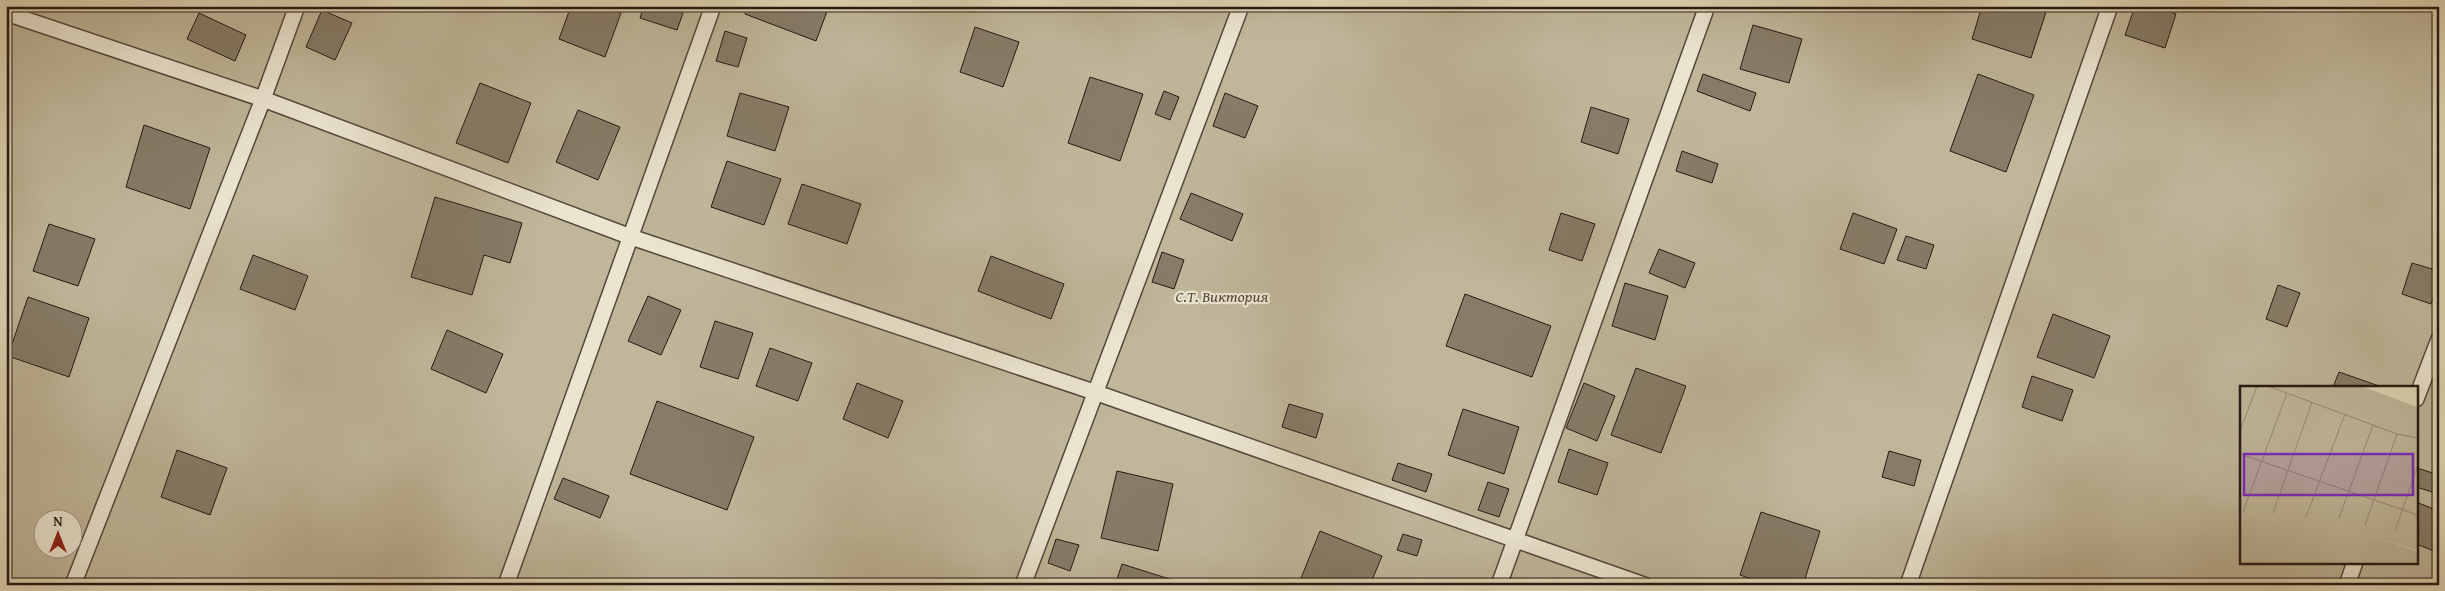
<svg xmlns="http://www.w3.org/2000/svg" width="2445" height="591" viewBox="0 0 2445 591" font-family="'Gentium Book Plus',serif">
<style>
.green{fill:#c0b79b;stroke:#726857;fill-rule:evenodd}
.building{fill:#867c68;stroke:#251913}
.lines{fill:none;stroke-linecap:round;stroke-linejoin:round}
.service-casing{stroke:#54483c;stroke-width:18}
.service{stroke:#ebe5d0;stroke-width:15}
.labels{text-anchor:middle;dominant-baseline:central;stroke-width:4.5;stroke-linejoin:round;paint-order:stroke}
.park-label{font-size:16px;font-style:italic;fill:#54483c;stroke:#ebe5d0}
.inset-road{fill:none;stroke:#958b75;stroke-width:1}
.view{fill:#7b2cbf;fill-opacity:0.15;stroke:#7b2cbf;stroke-width:2.5}
.inset-edge{fill:none;stroke:#251913;stroke-width:2.5}
</style>
<rect width="100%" height="100%" fill="#e0d7b7"/>
<filter id="stains"><feTurbulence type="fractalNoise" baseFrequency=".004" numOctaves="4"/><feColorMatrix values="0 0 0 0 .2 0 0 0 0 .09 0 0 0 0 .02 0 0 0 .5 -.17"/></filter>
<radialGradient id="worn" r=".72"><stop offset=".6" stop-color="#630" stop-opacity="0"/><stop offset="1" stop-color="#630" stop-opacity=".3"/></radialGradient>
<!-- green -->
<path class="green" d="M6,6H2439V585H6ZM2241,387H2416V562H2241ZM42,518H72V548H42Z"/>
<!-- building -->
<path class="building" d="M571,6H604L621,13L605,57L559,39Z
M644,6H663L683,13L677,30L640,18Z
M747,6H829L816,41L745,14Z
M1982,6H2048L2031,58L1972,39Z
M2135,6H2150L2176,14L2165,48L2125,35Z
M322,10L352,23L335,60L306,47Z
M199,13L246,35L235,61L187,39Z
M1753,25L1802,39L1789,83L1740,69Z
M975,27L1019,42L1003,87L960,72Z
M725,31L747,38L738,67L716,61Z
M1703,74L1756,93L1750,111L1697,91Z
M1978,74L2034,95L2006,172L1950,151Z
M1090,77L1143,94L1120,161L1068,143Z
M480,83L531,103L508,163L456,143Z
M1164,91L1179,97L1170,120L1155,114Z
M740,93L789,107L775,151L727,136Z
M1225,93L1258,106L1245,138L1213,126Z
M1591,107L1629,119L1618,154L1581,142Z
M578,110L620,127L598,180L556,162Z
M144,125L210,148L190,209L126,187Z
M1682,151L1718,164L1712,183L1676,171Z
M727,161L781,179L764,225L711,207Z
M802,184L861,204L847,244L788,224Z
M2439,188V207L2433,204Z
M1191,193L1243,214L1232,241L1180,219Z
M435,197L522,223L510,263L484,255L472,295L411,277Z
M1561,213L1595,224L1582,261L1549,250Z
M1853,213L1897,229L1884,264L1840,249Z
M49,224L95,239L78,286L33,271Z
M1906,236L1934,245L1926,269L1897,260Z
M1659,249L1695,263L1685,288L1649,273Z
M1162,252L1184,260L1174,289L1152,282Z
M253,255L308,276L295,310L240,289Z
M991,256L1064,284L1051,319L978,291Z
M2412,263L2439,271V280L2431,304L2402,294Z
M1625,283L1668,296L1655,340L1612,326Z
M2278,285L2300,293L2287,327L2266,319Z
M1465,294L1551,326L1532,377L1446,346Z
M648,296L681,310L661,355L628,341Z
M28,297L89,318L69,377L8,356Z
M2053,314L2110,336L2094,378L2037,357Z
M715,321L753,333L738,379L700,367Z
M447,330L503,354L486,393L431,369Z
M770,348L812,363L798,401L756,386Z
M1636,368L1686,386L1661,453L1611,435Z
M2339,372L2382,387H2333Z
M2032,376L2073,390L2062,421L2022,407Z
M857,383L903,401L888,438L843,419Z
M1584,383L1615,396L1597,441L1566,428Z
M657,401L754,437L727,510L630,474Z
M1289,404L1323,414L1316,438L1282,427Z
M1463,409L1519,427L1504,474L1448,455Z
M1569,449L1608,463L1597,495L1558,482Z
M177,450L227,468L210,515L161,497Z
M1889,451L1921,460L1914,486L1882,477Z
M1398,463L1432,474L1426,492L1392,480Z
M2417,468L2439,475V494L2416,487Z
M1117,471L1173,484L1158,551L1101,538Z
M563,478L609,496L600,518L554,499Z
M1488,482L1509,489L1499,517L1478,510Z
M2416,502L2439,511V553L2416,544Z
M1761,512L1820,531L1803,585H1769L1740,575Z
M1320,531L1382,556L1370,585H1304L1299,583Z
M1403,534L1422,540L1417,556L1397,550Z
M1056,539L1079,545L1070,571L1048,563Z
M1122,564L1179,582L1178,585H1115Z"/>
<g class="lines">
<!-- service casing -->
<g class="service-casing">
<path id="service" d="M6,13L263,99L631,237L1097,393L1644,585
M2416,399L2439,339
M73,585L263,99L297,6
M506,585L713,6
M1023,585L1241,6
M1499,585L1707,6
M1908,585L2110,6
M2347,585L2355,562"/>
</g>
<!-- service -->
<use href="#service" class="service"/>
</g>
<g class="labels">
<!-- park labels -->
<g class="park-label">
<text x="1222" y="296">С.Т. Виктория</text>
</g>
</g>
<!-- overview -->
<g transform="translate(2240 386)">
<rect width="178" height="178" fill="#e0d7b7"/>
<path d="M0,0H121L177,21V164L125,148L177,165V177H0Z" fill="#c0b79b"/>
<path class="inset-road" d="M28,0L157,48L178,52M0,45L17,0M0,68L178,129M3,126L47,7M33,127L72,16M66,131L105,28M99,132L133,39M125,139L157,48M155,145L178,79"/>
<path class="view" d="M4,68H173V109H4Z"/>
<rect width="178" height="178" class="inset-edge"/>
</g>
<!-- margin -->
<rect width="2445" height="591" fill="none" stroke="#e0d7b7" stroke-width="25"/>
<rect x="8" y="8" width="2430" height="576" fill="none" stroke="#251913" stroke-width="2.5"/>
<rect x="12" y="12" width="2420" height="566" fill="none" stroke="#251913"/>
<!-- north arrow -->
<g transform="translate(58 534)"><circle r="24" fill="#ebe5d0" stroke="#9c9384"/>
<path d="M0-4L9 19L0 12L-9 19Z" fill="#8f2418"/>
<text y="-8" font-size="14" font-weight="bold" text-anchor="middle" fill="#251913">N</text>
</g>
<rect width="100%" height="100%" filter="url(#stains)"/>
<rect width="100%" height="100%" fill="url(#worn)"/>
</svg>
